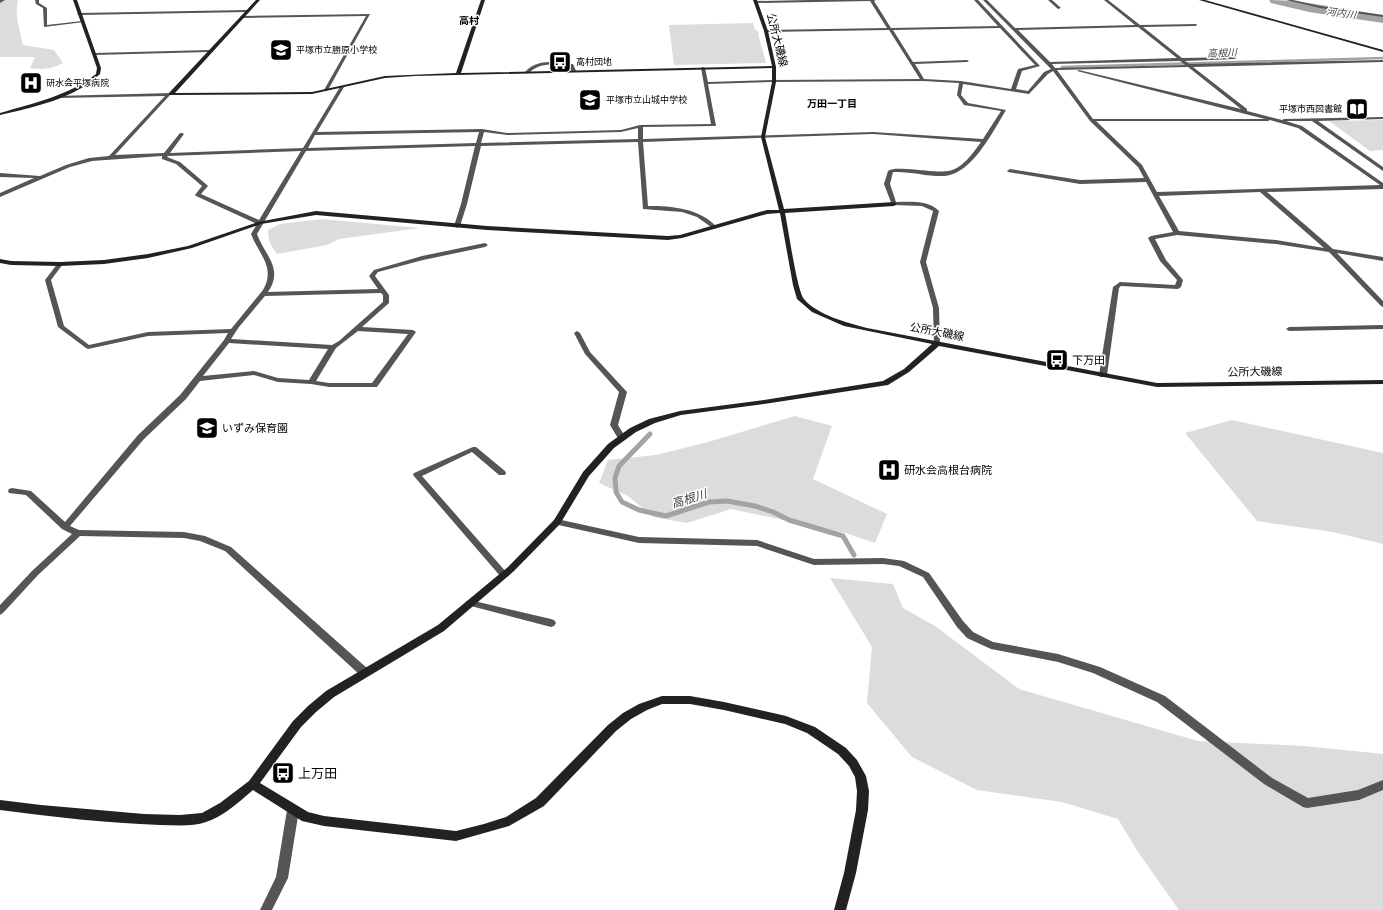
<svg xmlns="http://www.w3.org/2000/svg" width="1383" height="910" viewBox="0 0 1383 910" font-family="Raleway,'Noto Sans JP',sans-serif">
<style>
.green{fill:#dcdcdc}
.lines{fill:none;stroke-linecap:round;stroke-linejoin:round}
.stream-far1{stroke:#a3a3a3;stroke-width:2.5}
.stream{stroke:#a3a3a3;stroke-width:5}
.river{fill:#a3a3a3;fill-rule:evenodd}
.street{fill:#555;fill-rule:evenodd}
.secondary{fill:#222;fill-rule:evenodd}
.labels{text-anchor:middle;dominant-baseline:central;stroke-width:3;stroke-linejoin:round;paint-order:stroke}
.far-poi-label{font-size:9px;fill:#000;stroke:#fff;text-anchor:start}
.far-water-label{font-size:10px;font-style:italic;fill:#444;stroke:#fff}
.far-neighbourhood-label{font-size:10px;font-weight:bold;fill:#000;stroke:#fff}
.street-label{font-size:11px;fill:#000;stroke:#fff}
.poi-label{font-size:11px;fill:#000;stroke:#fff;text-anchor:start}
.water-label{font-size:12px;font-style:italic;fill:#444;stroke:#fff}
.near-poi-label{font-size:13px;fill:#000;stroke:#fff;text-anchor:start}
</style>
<rect width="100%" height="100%" fill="#fff"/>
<!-- green -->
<path class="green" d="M0,0H18C14,15 20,30 23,45L54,50L63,63C51,69 44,70 30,68L35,57H0Z
M753,23L755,30H757L759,34H758L766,63H765L674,65L669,25Z
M1383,120V150L1370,151L1329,121Z
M322,219L420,228L339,239L327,245L277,254C271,246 268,241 268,230L280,224Z
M795,416L832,426L813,479L887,514L875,543L846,533L731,509L687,523L653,517L628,496L599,483L608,460L656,455L708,442Z
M1232,420L1383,453V544L1333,532L1257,521L1185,433Z
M830,578L893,584L903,608L935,626L1019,689L1198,741L1305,746L1383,754V910H1179L1138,852L1118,819L1062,802L977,790L912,757L867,703L872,647Z"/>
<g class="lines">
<!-- stream-far1 -->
<path class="stream-far1" d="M1062,67L1383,58"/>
<!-- stream -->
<path class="stream" d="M650,434L619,466L615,478L616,492L622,502L639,510L666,516L709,502L727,501L755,506L773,512L789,520L843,536L854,555"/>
<!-- river -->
<path class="river" d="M1269,0C1305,0 1346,10 1383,15V23L1309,12L1271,3Z"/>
<!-- street -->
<path class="street" d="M0,0H5L0,3Z
M35,0H39V3L47,8V25L82,21L84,22L44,27L43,8L36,4Z
M809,0H876L874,1L891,28L998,26L974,0H978L1040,66L1022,71L1016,89L1028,91L1044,72L1051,69L983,0H987L1015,28L1135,25L1104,0H1108L1140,25L1197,24L1196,26L1143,27L1182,58L1235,57L1237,58L1235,59L1185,61L1190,64L1383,60V62L1193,67L1247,109V111L1282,120L1284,119L1383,117V119L1318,121L1383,167V171L1312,121H1286L1302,126L1383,183V189L1267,192L1333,249L1383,257V261L1337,253L1383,301V307L1381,306L1329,252L1276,244L1177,235L1155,239L1166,260L1183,280L1181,287L1178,289L1121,286L1119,288L1107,375L1106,377H1100L1099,375L1113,287L1120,282L1175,285L1177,280L1160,261L1148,238L1151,236L1173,232L1146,182L1080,184L1008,172L1007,171L1010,169L1080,180L1144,178L1138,167L1090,121L1053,71L1048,74L1029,94L963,84L961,95L968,103L1006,110C993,131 973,173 945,176C928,177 911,171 893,172L890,184L896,202C911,202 928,200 939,211L926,262L939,308L940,344L937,346L934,344L933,308L920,262L933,211L922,206L892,205L884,184L888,171C893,168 900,169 906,169C947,171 954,181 981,142L873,134L643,142L648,206C672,206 699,208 717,227L714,229L697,217L682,212L643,209L638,142L481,146L467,204L460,226L457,228L454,226L461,204L475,146L306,151L257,234C265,256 284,268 268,292L378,289L369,276L374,270L422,256L485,243L488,245L485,247L423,260L378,272L375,276L389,295V303L362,327L413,330L416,332L377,387H329L311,384L278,382L254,375L200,381L186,399L144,439L70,526L79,530L184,532L205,536L231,547L368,669L369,672L368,675L364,676L360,675L225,551L200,541L184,538L80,536L38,575L3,613L0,615V605L32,571L72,534L62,529L26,495L9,493L8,491L9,489L12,488L31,491L65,522L138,435L180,395L224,340L228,333L148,336L88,349L86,348L58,327L45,280L58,263H62L63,264L51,280L64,326L89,345L148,332L231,329L263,290C276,267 259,255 251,234L257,224L196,196L195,195L202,186L176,164L162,159V156L92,161L70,167L0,197V193L34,178L0,177V173L40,176L66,165L89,158L109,156L165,96L57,98L55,97V96L173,93V95H170L115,155L164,153L180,133H182L184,134L170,153L303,148L340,87L342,86L344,87L317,132L482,129L507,133L621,130L640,125L711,124L701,68L703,67L705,68L708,82L774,80L920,79L889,30L766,32L764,31L766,30L887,28L870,1L756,3L754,2L756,1ZM1138,27L1177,58L1050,62L1018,30ZM1000,28L1035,65L1018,69L1011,89L961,81L924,79L915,64L967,62L969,61L967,60L913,62L893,30ZM1180,61L1185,65L1055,68L1052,64ZM1188,67L1241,109L1079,70L1077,71L1265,119H1093L1057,70ZM923,81L959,83L957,95L964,105L1001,111L983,139L873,132L643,139V127L716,126L708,84L772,82ZM1270,120L1298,128L1380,185L1157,192L1142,165L1096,121H1268ZM638,128V139L481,143L484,132L507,135L621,132ZM479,132L476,143L308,148L315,135ZM301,151L259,220L201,194L208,186L207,185L180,162L167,157L168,156ZM1260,192L1324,248L1276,240L1179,231L1159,196ZM381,293L383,295V302L339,341L332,345L231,339L239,327L265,296ZM358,331L408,334L372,383H329L316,381L336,348ZM229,343L328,349L309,380L278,378L254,371L203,376Z
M1048,0H1052L1061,8L1058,9Z
M1286,0H1293L1320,6L1383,15V17L1320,8Z
M247,10L248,12L79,15L77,14L79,13Z
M370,14L328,90L326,91L324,90L366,16L242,18L240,17L242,16Z
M210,50V52H209L94,55L92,54L94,53Z
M553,62L573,64L576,71L572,72L569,66C555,64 539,62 529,73L525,72C533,63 542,62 553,62Z
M1383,325V329L1289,331L1286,329L1289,327Z
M577,331L580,333L590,352L627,392L618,425L626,438L625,440H619L610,425L619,392L585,354L574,333Z
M473,447H476L505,471L506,473L505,475H499L472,452L422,476L507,573L509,575L507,577H501L413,475L414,473Z
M557,519L639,537L757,540L814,559L883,558L904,561L929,573L963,621L973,632L993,642L1058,654L1100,667L1165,696L1272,778L1308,798L1358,790L1383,780V790L1359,800L1307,808L1303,807L1264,784L1157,702L1093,673L1058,662L991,649L967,638L957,627L923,577L899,566L883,564L814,565L757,546L639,543L554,524L553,522L554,520Z
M470,600L551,619L554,620L556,623L554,626L551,627L467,605L465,603L467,601Z
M293,805L297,806L299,810L288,878L272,910H260L276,877L287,810L289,806Z"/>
<!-- secondary -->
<path class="secondary" d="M73,0H77L101,68L100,74C74,99 34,107 0,115V113C34,103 68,96 96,74L97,68Z
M256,0H260L175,93L312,92L385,76L456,73L481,0H485L461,73L772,66L764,31L753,0H757L768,31L776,67V82L765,137L784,209L894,202L897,204L894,206L785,213C788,227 797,291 804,299C817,315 848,323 867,328L1157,383L1383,380V384L1157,387L939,346L909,372L888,385L764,404L681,415L655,423L636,432L614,448L589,476L560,524L514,571L444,631L334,697L316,712L301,727L260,783L308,812L324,816L456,831L484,824L506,817L536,798L608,725L623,713L639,704L662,696H690L724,702L786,716L815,727L846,748L857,760L866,776L869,791L868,810L856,873L846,910H834L844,873L856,810L857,791L855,777L849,766L838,754L807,733L785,724L724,710L690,704H662L647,710L631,719L616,731L544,806L509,826L456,841L324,826L302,821L253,790C239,802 224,816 206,822C192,827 175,825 160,825C107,823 53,817 0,810V800L41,805L144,814L180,815L202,813L220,803L249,781L293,721L308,706L326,691L438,625L508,567L554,520L583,472L608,444L630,428L649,419L680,411L764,400L883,381L904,369L932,344L844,326L812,312L797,299L793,285L780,213L767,214L682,238L668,240L487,230L316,215L261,224L192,248L148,258L104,264L60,266L11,265L0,263V259L11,261L60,262L104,260L148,254L188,246L258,222L316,211L487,226L668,236L680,235L767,210H779L761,137L772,82V68L415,76L385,78L312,94L169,95V93Z
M1199,0H1205L1383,50V52Z"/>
</g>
<!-- icons -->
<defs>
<g id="school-square" transform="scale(1.15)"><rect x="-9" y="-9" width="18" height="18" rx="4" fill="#000" stroke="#fff"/><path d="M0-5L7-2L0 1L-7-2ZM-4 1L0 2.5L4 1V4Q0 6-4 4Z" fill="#fff"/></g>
<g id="bus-square" transform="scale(1.15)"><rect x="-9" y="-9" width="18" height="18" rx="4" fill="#000" stroke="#fff"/><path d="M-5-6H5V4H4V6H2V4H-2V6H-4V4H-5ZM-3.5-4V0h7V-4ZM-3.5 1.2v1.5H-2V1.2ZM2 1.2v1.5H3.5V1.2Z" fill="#fff"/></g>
<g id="hospital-square" transform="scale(1.15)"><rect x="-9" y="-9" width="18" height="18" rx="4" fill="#000" stroke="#fff"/><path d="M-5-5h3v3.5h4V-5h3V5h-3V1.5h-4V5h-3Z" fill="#fff"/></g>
<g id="library-square" transform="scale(1.15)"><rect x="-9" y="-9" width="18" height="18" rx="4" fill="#000" stroke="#fff"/><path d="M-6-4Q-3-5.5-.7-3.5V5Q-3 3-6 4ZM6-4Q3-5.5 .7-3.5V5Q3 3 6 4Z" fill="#fff"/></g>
</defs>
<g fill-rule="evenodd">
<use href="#school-square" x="281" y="50"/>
<use href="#bus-square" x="560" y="62"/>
<use href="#hospital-square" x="31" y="83"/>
<use href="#school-square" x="590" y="100"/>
<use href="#library-square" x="1357" y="109"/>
<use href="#bus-square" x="1057" y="360"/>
<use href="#school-square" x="207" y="428"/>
<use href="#hospital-square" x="889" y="470"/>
<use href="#bus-square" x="283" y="773"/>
</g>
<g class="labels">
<!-- far-poi labels -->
<g class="far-poi-label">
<text x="296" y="50">平塚市立勝原小学校</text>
<text x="576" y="62">高村団地</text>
<text x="46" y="83">研水会平塚病院</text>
<text x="606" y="100">平塚市立山城中学校</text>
<text x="1342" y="109" text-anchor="end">平塚市西図書館</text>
</g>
<!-- far-water labels -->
<g class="far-water-label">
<text transform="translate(1341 13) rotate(8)">河内川</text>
<text transform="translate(1222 53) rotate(-2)">高根川</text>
</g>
<!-- far-neighbourhood labels -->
<g class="far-neighbourhood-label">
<text x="469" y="20">高村</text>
<text x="832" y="103">万田一丁目</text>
</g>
<!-- street labels -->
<g class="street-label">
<text transform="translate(777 40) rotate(76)">公所大磯線</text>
<text transform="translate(937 332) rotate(11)">公所大磯線</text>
<text transform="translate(1255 372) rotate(-1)">公所大磯線</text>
</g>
<!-- poi labels -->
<g class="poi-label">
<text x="1072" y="360">下万田</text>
<text x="222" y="428">いずみ保育園</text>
<text x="904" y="470">研水会高根台病院</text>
</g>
<!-- water labels -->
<g class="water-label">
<text transform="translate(689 499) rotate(-17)">高根川</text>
</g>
<!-- near-poi labels -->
<g class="near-poi-label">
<text x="298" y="773">上万田</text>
</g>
</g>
</svg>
